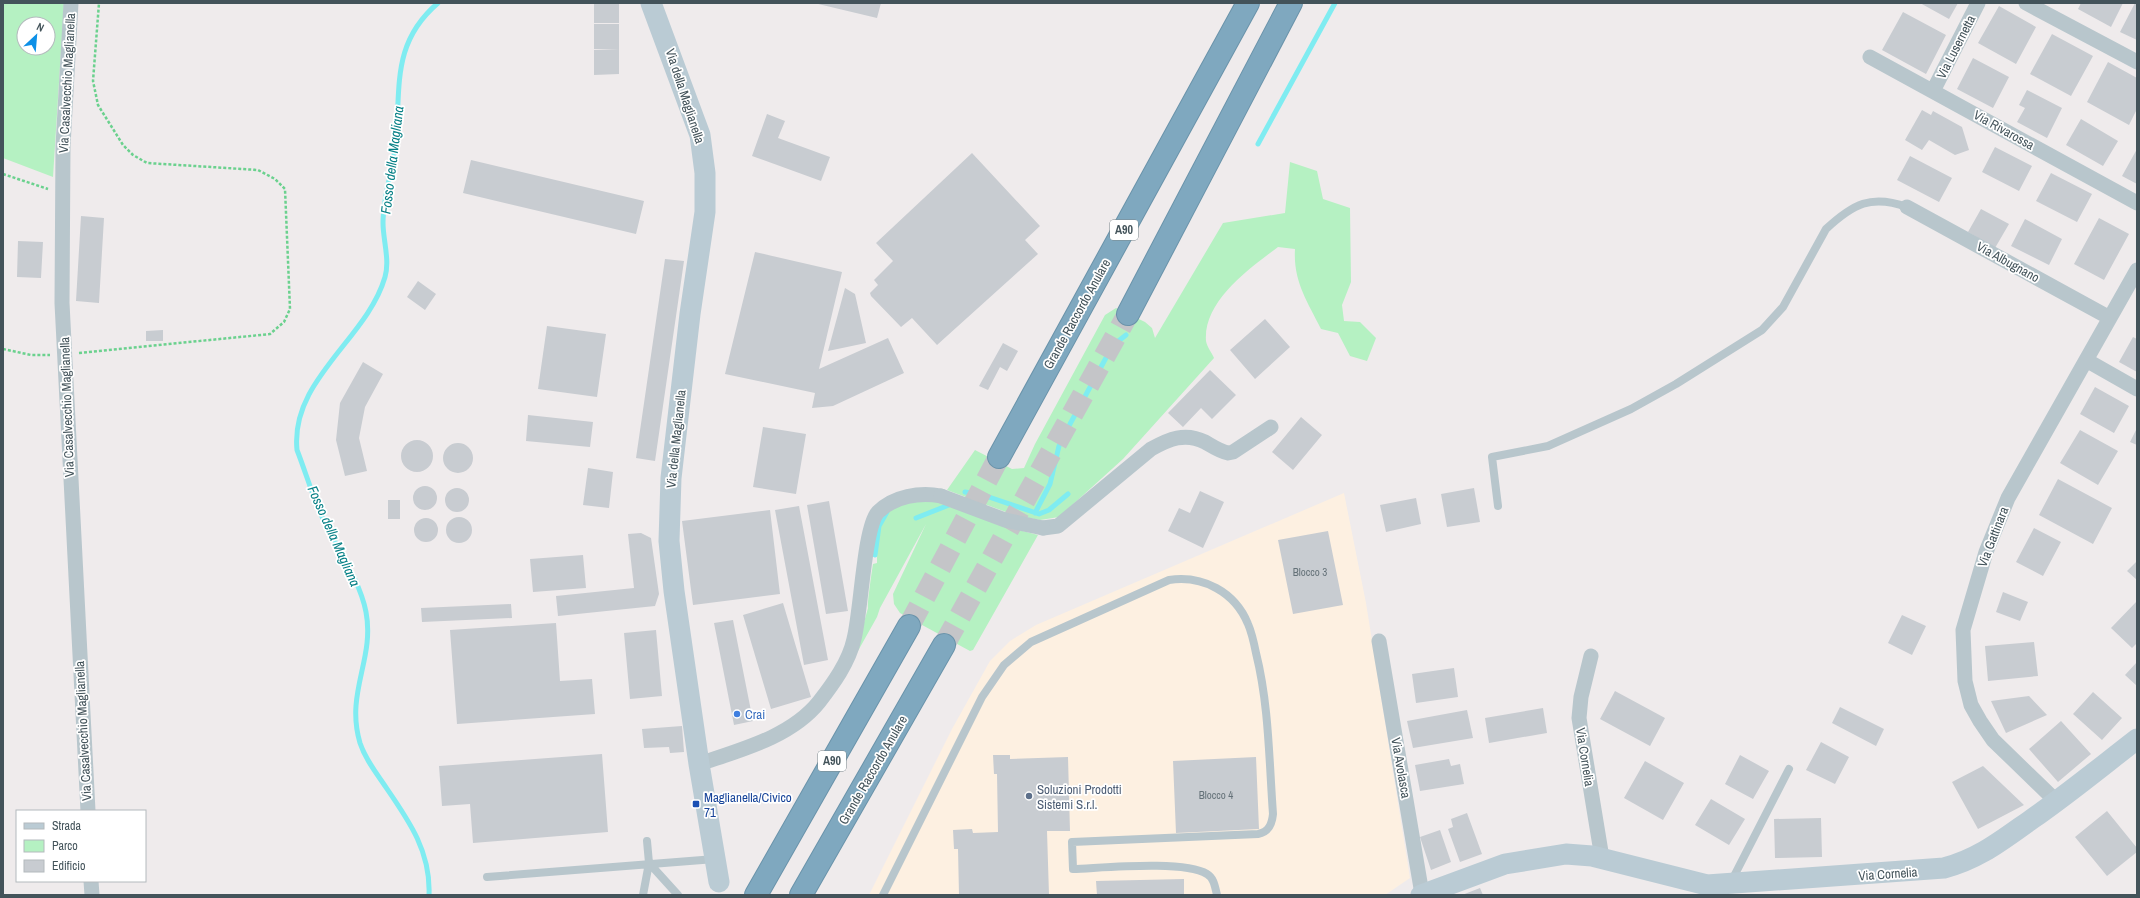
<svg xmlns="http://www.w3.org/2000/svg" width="2140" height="898" viewBox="0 0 2140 898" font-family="'Archivo Narrow',sans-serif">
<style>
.commercial{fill:#fdf0e1}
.green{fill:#b5f1c2;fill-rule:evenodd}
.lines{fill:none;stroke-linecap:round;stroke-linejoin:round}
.stream{stroke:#7fecf1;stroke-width:5}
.building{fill:#c8ccd1}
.highway-tunnel{stroke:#c4c5c8;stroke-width:22;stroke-dasharray:22 11;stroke-linecap:butt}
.highway-casing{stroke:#6a93aa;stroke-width:24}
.path{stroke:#6bd18e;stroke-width:2.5;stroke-dasharray:3 2;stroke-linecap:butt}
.lane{stroke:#b8c6cc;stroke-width:8}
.street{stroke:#b8c6cc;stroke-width:15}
.secondary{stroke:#bacbd4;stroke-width:21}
.highway{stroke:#7fa8bf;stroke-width:22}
.street-bridge{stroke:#b8c6cc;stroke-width:15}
.shop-dot{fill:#3f7fe0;stroke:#fff;stroke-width:1.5}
.service-dot{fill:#5c6f8a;stroke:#fff;stroke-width:1.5}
.transit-dot{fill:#1a4fb4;stroke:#fff;stroke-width:1.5}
.labels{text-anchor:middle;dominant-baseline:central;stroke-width:3.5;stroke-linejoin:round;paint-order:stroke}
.number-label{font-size:11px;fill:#647178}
.shield{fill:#fff;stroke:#7b878c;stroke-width:1}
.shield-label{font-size:12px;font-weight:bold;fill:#43535a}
.street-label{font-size:13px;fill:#43535a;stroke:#fff}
.shop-label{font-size:13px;fill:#366cbe;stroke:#fff;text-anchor:start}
.service-label{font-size:13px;fill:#4e5e75;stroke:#fff;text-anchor:start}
.transit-label{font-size:13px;fill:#164399;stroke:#fff;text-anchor:start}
.water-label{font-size:14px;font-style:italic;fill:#068086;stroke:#fff}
</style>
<rect width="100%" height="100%" fill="#efebec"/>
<!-- commercial -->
<path class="commercial" d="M1344,493L1366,603L1410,878L1385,895H869L952,729L990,661L1010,641L1036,625Z"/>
<!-- green -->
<path class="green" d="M3,3H64L53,177L3,158ZM24,24H48V48H24Z
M1290,162L1317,171L1323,199L1350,208L1351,282L1342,305L1344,321L1360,322L1376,338L1367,361L1350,356L1338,333L1321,329C1307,301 1293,281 1295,249L1278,247C1250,268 1203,301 1206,341C1207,347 1212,353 1214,358L1123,459L1059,517L1040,520L1014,515L947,490L975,450L1012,469L1024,468L1035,444L1105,315L1116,308L1145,322L1152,328L1155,338L1223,223L1285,213Z
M900,502H939L1000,525L1038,535L973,650L970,651L900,613L894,604L893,594L926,524L880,608L877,617L854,658L868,608C867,605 872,570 873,564L877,563V556H873L881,519Z"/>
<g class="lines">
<!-- stream -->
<path class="stream" d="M1258,144L1335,3
M965,492L983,495L1039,514L1049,510L1068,494
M1035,513L1050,484L1059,446L1070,424L1107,356L1116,343L1126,335
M916,518L949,505
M875,555L879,526L887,512
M429,895C431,850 407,818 383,783C374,770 365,758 360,743C345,693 375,659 366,612C360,581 338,549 324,521C313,498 306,473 297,450C290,380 367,339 385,277C390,260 383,240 383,223C383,197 392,173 395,148C402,91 389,45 438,3"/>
</g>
<!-- building -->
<path class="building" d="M594,3H619V23H594Z
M814,3H881L877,18Z
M1920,3H1958L1949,19Z
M2081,3H2123L2111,27L2078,9Z
M2135,3H2137V40L2120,32Z
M1999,6L2036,27L2016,64L1978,43Z
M1903,12L1946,35L1926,74L1882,50Z
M594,24H619V49H594Z
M2052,34L2093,56L2071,96L2030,74Z
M619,49V74L594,75V50Z
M1973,58L2009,77L1993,108L1957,89Z
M2108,62L2137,78V109L2129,125L2087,102Z
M2027,90L2062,108L2047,138L2017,122L2025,108L2019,105Z
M1922,110L1931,115L1933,111L1962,127L1969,150L1955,155L1929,140L1922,150L1905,140Z
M767,114L785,121L778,138L830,157L821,181L752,156Z
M2081,119L2118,141L2103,166L2066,145Z
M1995,147L2032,166L2019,191L1982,172Z
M2137,149V184L2122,176Z
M972,153L1040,226L1025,240L1038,254L937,345L912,318L901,327L871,296L870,293L878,285L874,280L893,261L876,243Z
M1910,156L1952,178L1939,202L1897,180Z
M471,160L644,201L636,234L463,193Z
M2051,173L2092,194L2077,222L2036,201Z
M1981,209L2009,224L1995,248L1968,232Z
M81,216L104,218L99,303L76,301Z
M2099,218L2129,234L2104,280L2074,264Z
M2025,219L2062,239L2049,265L2011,246Z
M18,241L43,242L41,278L17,277Z
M755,252L842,272L819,369L888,338L904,373L833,406L812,408L815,393L725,374Z
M665,259L684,261L655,461L636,458Z
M418,281L436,294L425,310L407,297Z
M845,288L855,294L866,343L828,351Z
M1265,319L1290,347L1255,379L1230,350Z
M547,326L606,334L597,397L538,389Z
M163,330V341H146V331Z
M2133,337L2137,339V372L2119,362Z
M1003,343L1018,351L1007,371L1000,367L988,390L979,386Z
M363,362L383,374L365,407L359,438L367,471L345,476L336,440L340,403Z
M1210,370L1236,395L1212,419L1201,408L1183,427L1168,413Z
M2095,387L2129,406L2114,433L2080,414Z
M528,415L593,422L590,447L526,441Z
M1301,417L1322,435L1293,470L1272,452Z
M763,427L806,434L796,494L753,487Z
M2137,428V445L2130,442Z
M2080,430L2118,451L2098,485L2060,463Z
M401 456a16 16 0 1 1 32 0a16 16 0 1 1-32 0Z
M443 458a15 15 0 1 1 30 0a15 15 0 1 1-30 0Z
M588,468L613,472L609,508L583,505Z
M2058,479L2112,508L2093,544L2039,515Z
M413 498a12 12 0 1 1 24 0a12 12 0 1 1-24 0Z
M445 500a12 12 0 1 1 24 0a12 12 0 1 1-24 0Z
M1474,488L1480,522L1447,527L1441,494Z
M1200,491L1224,502L1203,548L1168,531L1179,508L1190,513Z
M1416,498L1421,524L1386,532L1380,505Z
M388,500H400V519H388Z
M829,501L848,611L826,614L807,505Z
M799,506L828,660L804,665L775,510Z
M770,510L780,594L693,605L682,521Z
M446 530a13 13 0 1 1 26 0a13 13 0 1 1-26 0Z
M414 530a12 12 0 1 1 24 0a12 12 0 1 1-24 0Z
M2034,528L2061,542L2043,576L2016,562Z
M1328,531L1343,605L1293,614L1278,540Z
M641,533L651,538L659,594L655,606L558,616L556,596L634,588L628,534Z
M583,555L586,588L533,592L530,559Z
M2137,561V580L2127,571Z
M2003,592L2028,602L2020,621L1996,612Z
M2137,601V643L2132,648L2111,628Z
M783,603L811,697L771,709L743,615Z
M511,604L512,618L422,622L421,608Z
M1902,615L1926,626L1912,655L1888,643Z
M733,620L753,721L734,725L714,623Z
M556,623L560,681L592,679L595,714L457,724L450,630Z
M656,630L662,696L630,699L624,633Z
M2034,642L2038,676L1988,681L1985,646Z
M2137,662V686L2125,675Z
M1454,668L1458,697L1416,703L1412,674Z
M1615,691L1665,718L1650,746L1600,719Z
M2093,692L2122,718L2102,740L2073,714Z
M2029,696L2047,715L2006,733L1991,701Z
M1840,707L1884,729L1876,746L1832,723Z
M1543,708L1547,733L1489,743L1485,718Z
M1467,710L1473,738L1413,748L1407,721Z
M2061,721L2091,754L2058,782L2029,749Z
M682,726L684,752L670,753L669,747L644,748L642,729Z
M1821,742L1849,757L1835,784L1806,770Z
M602,754L608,832L473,843L470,804L442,806L439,766Z
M993,755H1010V759L1068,757L1070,831H1047L1049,895H959L958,849H954L953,830L972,829L973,833L998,832L997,774H994Z
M1740,755L1769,771L1753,799L1725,784Z
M1256,757L1259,829L1176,833L1173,761Z
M1449,759L1451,766L1460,764L1464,784L1420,791L1415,765Z
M1645,761L1684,783L1663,820L1624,798Z
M1983,766L2024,805L1978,829L1952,782Z
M1711,799L1745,819L1729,845L1695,825Z
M2107,811L2137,848V852L2107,876L2075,837Z
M1467,813L1482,854L1460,862L1448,829L1453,827L1451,819Z
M1821,818L1822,857L1775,858L1774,819Z
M1440,830L1451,862L1431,870L1420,837Z
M1184,879V895H1097L1096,881Z
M1480,888L1483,895H1462Z"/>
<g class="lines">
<!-- highway-tunnel -->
<path class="highway-tunnel" d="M909,626L999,457
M944,645L1128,314"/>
<!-- highway casing -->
<g class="highway-casing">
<path id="highway" d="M1128,314L1291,3
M999,457L1248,3
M756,895L909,626
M801,895L944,645"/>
</g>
<!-- path -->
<path class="path" d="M3,174L48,189
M3,349L31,355H50
M79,353L270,334L284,322L290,309L285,189L275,179L258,170L147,163L133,155L123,145L98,105L93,81L99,3"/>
<!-- lane -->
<path class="lane" d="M1498,506L1492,457L1548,446L1631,409L1676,384L1762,330L1783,307L1826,229C1853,204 1871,194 1907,207
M649,863L678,895
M487,877L715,859
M1731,882L1789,769
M643,895L649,863L647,841
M883,895L982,697L1004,665L1031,642L1169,580C1203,575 1235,592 1248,624C1252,633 1254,643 1256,653C1269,705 1269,760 1273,814C1272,824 1269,832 1258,834L1072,842L1073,869C1103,868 1184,860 1207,874C1214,878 1215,887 1217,895"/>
<!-- street -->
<path class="street" d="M71,3L63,146L62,303L88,811
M2026,3L2137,62
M1870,57L2137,203
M1933,91L1978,3
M1907,207L2110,318
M2086,360L2137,389
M1043,528L1058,526L1151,449C1169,439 1185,432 1205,442C1212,446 1219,451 1228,453L1233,452L1271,427
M1379,641L1422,894
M1591,656L1581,697L1579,718L1602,858
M699,764C740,750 791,737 819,702C833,684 849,662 854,639C861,613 864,527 878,512C894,496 920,492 941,496
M2057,802L1993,740L1980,721L1971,705L1965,681L1963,630L1986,552L2008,498L2137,270
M91,881L92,895"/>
<!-- secondary -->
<path class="secondary" d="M651,3L700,135L705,173V212L690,314L671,478L669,541L674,591L699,764L719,882
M1421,895L1505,864L1566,854L1592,856L1707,885L1944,868C1979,859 2002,840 2032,819C2068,794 2102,766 2137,739"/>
<!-- highway -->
<use href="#highway" class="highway"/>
<!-- street-bridge -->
<path class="street-bridge" d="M941,496L1005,520L1043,528"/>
</g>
<!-- markers -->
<circle class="shop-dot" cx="737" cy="714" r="4"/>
<circle class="service-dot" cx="1029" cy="796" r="4"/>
<rect class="transit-dot" x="692" y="800" width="8" height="8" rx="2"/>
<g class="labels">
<!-- number labels -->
<g class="number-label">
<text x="1310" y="572">Blocco 3</text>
<text x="1216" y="795">Blocco 4</text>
</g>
<!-- shield labels -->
<g class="shield">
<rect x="1110" y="220" width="28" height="20" rx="3"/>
<rect x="818" y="751" width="28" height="20" rx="3"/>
</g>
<g class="shield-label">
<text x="1124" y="230">A90</text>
<text x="832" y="761">A90</text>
</g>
<!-- street labels -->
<g class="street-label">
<text transform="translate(1956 47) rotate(-63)">Via Lusernetta</text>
<text transform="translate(67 83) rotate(-87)">Via Casalvecchio Maglianella</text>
<text transform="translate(685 96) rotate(72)">Via della Maglianella</text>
<text transform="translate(2004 130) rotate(29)">Via Rivarossa</text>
<text transform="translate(2008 262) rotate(29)">Via Albugnano</text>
<text transform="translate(1077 314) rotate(-61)">Grande Raccordo Anulare</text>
<text transform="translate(67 407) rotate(-92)">Via Casalvecchio Maglianella</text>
<text transform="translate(676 439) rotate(-84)">Via della Maglianella</text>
<text transform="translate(1993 537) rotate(-69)">Via Gattinara</text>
<text transform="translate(83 731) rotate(-93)">Via Casalvecchio Maglianella</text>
<text transform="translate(1585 757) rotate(81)">Via Cornelia</text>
<text transform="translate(1401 768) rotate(80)">Via Avolasca</text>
<text transform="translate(873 770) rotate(-60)">Grande Raccordo Anulare</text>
<text transform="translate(1888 874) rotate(-4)">Via Cornelia</text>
</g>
<!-- shop labels -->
<g class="shop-label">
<text x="745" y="714">Crai</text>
</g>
<!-- service labels -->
<g class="service-label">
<text x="1037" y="789">Soluzioni Prodotti<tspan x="1037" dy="15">Sistemi S.r.l.</tspan></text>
</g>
<!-- transit labels -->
<g class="transit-label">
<text x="704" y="797">Maglianella/Civico<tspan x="704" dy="15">71</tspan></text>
</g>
<!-- water labels -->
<g class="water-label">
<text transform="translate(392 160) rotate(-83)">Fosso della Magliana</text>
<text transform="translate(334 536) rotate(66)">Fosso della Magliana</text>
</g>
</g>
<!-- border -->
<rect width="2140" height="898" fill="none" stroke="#43535a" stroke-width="8"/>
<!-- legend -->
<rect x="16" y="810" width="130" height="72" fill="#ffffff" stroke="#b4babd"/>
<rect x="24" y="823" width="20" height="6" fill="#bacbd4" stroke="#b4babd"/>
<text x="52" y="830" font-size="12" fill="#43535a">Strada</text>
<rect x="24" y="840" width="20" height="12" fill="#b5f1c2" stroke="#b4babd"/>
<text x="52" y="850" font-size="12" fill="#43535a">Parco</text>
<rect x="24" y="860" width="20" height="12" fill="#c8ccd1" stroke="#b4babd"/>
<text x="52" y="870" font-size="12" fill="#43535a">Edificio</text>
<!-- north arrow -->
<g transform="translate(36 36) rotate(26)"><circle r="19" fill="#ffffff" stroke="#b4babd"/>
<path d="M0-3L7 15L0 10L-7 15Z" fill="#0d90e7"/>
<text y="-6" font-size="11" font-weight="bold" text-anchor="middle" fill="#43535a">N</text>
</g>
</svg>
